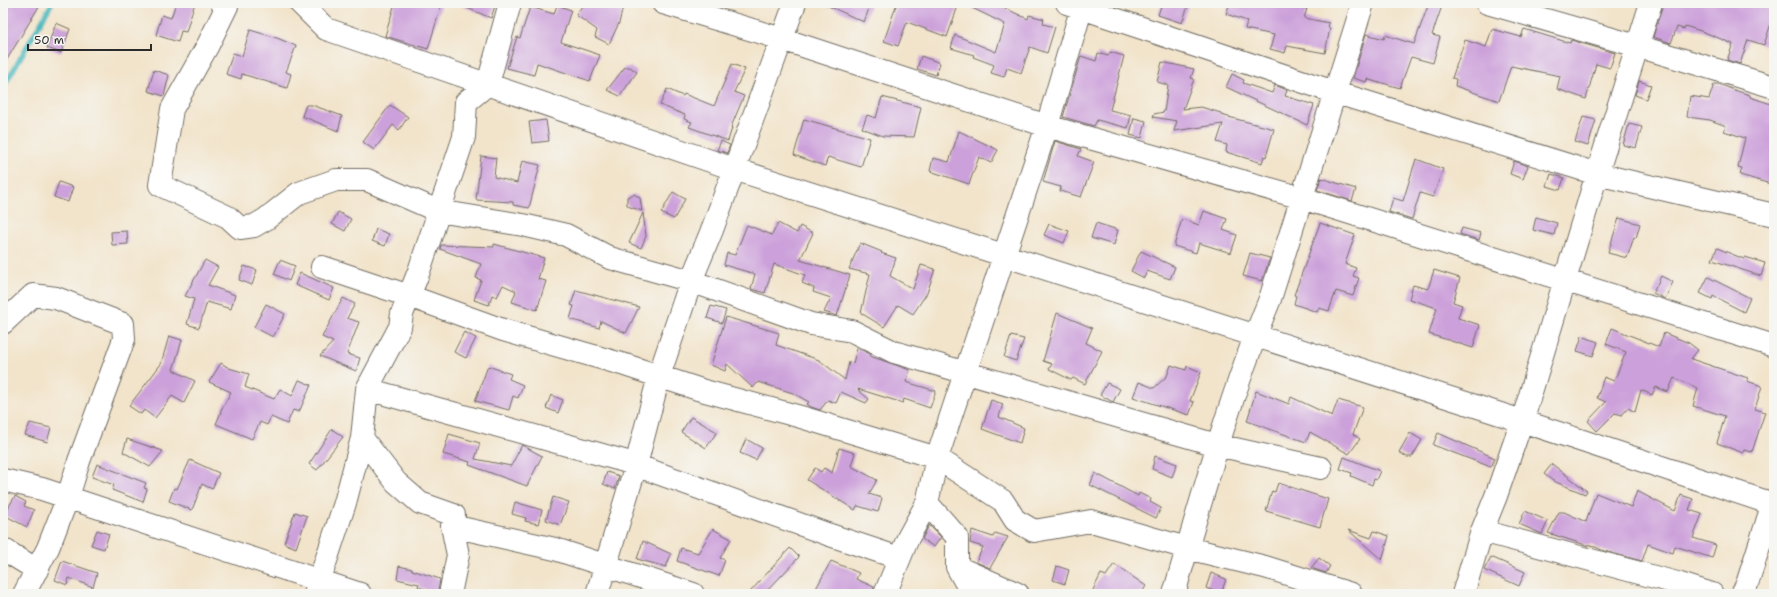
<svg xmlns="http://www.w3.org/2000/svg" width="1777" height="597" viewBox="0 0 1777 597" font-family="'Shantell Sans',sans-serif">
<style>
.lines{fill:none;stroke-linecap:round;stroke-linejoin:round}
.stream{stroke:#47b7bd;stroke-width:5}
.building{fill:#cca0da}
.minor-casing{stroke:#716c63;stroke-width:24}
.minor{stroke:#fff;stroke-width:22}
</style>
<rect width="100%" height="100%" fill="#f6f6f2"/>
<filter id="ink" filterUnits="userSpaceOnUse"><feTurbulence type="fractalNoise" baseFrequency=".025" numOctaves="2"/><feDisplacementMap in="SourceGraphic" scale="8" xChannelSelector="R" yChannelSelector="G"/><feConvolveMatrix kernelMatrix="1 2 1 2 8 2 1 2 1" color-interpolation-filters="sRGB"/></filter>
<filter id="wash" filterUnits="userSpaceOnUse"><feTurbulence type="fractalNoise" baseFrequency=".012" numOctaves="4" result="noise"/><feDisplacementMap in="SourceGraphic" scale="16" xChannelSelector="R" yChannelSelector="G"/><feGaussianBlur stdDeviation="0.9" result="paint"/><feColorMatrix in="noise" values="0 0 0 0 0 0 0 0 0 0 0 0 0 0 0 0 0 1.4 0 .05"/><feComposite in="paint" operator="in"/></filter>
<g filter="url(#wash)">
<rect width="100%" height="100%" fill="#f2e4cb"/>
<g class="lines">
<!-- stream -->
<path class="stream" d="M3,88L52,3"/>
</g>
<g id="blocks">
<!-- building -->
<path class="building" d="M3,3H41L3,66Z
M176,3H195L186,32L181,31L178,42L156,35L162,15L171,18Z
M395,3H442L428,49L385,36Z
M455,3H496L491,18Z
M584,3H610L623,7L619,23L609,44L595,37L597,30L576,15Z
M822,3H871L864,22Z
M897,3H959L947,37L907,22L898,46L884,41Z
M962,3H994L1028,19L1029,15L1044,19L1043,24L1055,27L1047,53L1030,47L1021,73L1007,68L1004,77L991,73L994,65L973,57L974,55L951,48L955,35L996,52L1005,24Z
M1162,3H1189L1182,23L1158,15Z
M1230,3H1286L1307,9L1304,18L1329,23L1328,28H1330L1325,53L1287,46L1285,53L1270,49L1274,35L1245,29L1247,21L1226,14Z
M1429,3H1443L1432,35L1440,37L1433,63L1411,57L1400,88L1379,82V83L1367,79L1366,82L1353,78L1366,34L1384,39L1385,35L1414,44Z
M1663,3H1752L1763,7L1764,3H1774V14L1764,45L1748,40L1740,64L1727,60L1733,44L1704,32L1685,26L1684,29L1677,27L1671,43L1653,37Z
M557,5L571,10L561,42L600,55L590,81L537,63L534,75L507,68L517,37L520,38L530,7L554,14Z
M56,23L70,29L61,53L47,48Z
M1492,29L1521,37L1524,29L1570,43L1571,40L1615,53L1610,68L1596,64L1586,99L1557,89L1560,76L1511,66L1499,101L1455,86L1456,79L1452,78L1465,40L1486,47Z
M250,30L277,38L296,46L286,72L291,74L287,88L242,74L241,79L226,74L233,53L242,56Z
M1110,52L1124,56L1110,110L1131,115L1128,128L1097,120L1094,126L1063,117L1081,56L1096,61L1098,53L1108,56Z
M921,56L940,63L936,75L917,69Z
M1162,62L1194,69L1191,78L1194,79L1183,109L1201,107L1221,113V115L1274,129L1266,157L1264,156L1262,163L1226,152L1227,145L1217,142L1223,124L1174,131L1177,121L1153,117L1154,114L1164,112L1168,85L1157,82Z
M732,64L745,69L734,92L744,96L731,127L732,128L728,141L689,127L692,122L684,119L685,115L660,105L667,89L683,96L684,94L714,106Z
M625,67H630L637,72L620,96L607,90Z
M154,70L169,75L164,96L148,91Z
M1232,74L1244,80L1243,83L1272,93L1275,85L1287,90L1285,96L1314,105L1307,125L1226,87Z
M1639,81L1651,85L1646,99L1635,95Z
M1714,84H1719L1734,90L1750,95V97L1774,105V185L1740,175L1742,168L1738,167L1745,138L1724,131L1726,126L1710,120L1687,117L1690,96L1709,99Z
M882,97L921,107L914,137L883,136L862,128L867,115L876,118Z
M306,105H312L342,116L338,131L302,116Z
M390,105L408,117L399,130L393,125L374,150L363,142Z
M1583,117L1596,120L1588,146L1575,142Z
M1134,118L1146,121L1142,138L1130,135Z
M804,119L870,138L861,167L828,157L825,166L794,155Z
M546,120L549,141L532,143L529,122Z
M1629,124L1642,127L1636,148L1623,145Z
M959,131L998,150L991,163L979,157L969,184L930,171L933,158L949,162Z
M721,141L730,145L727,153L717,150Z
M1055,141L1081,149L1078,156L1094,162L1081,197L1060,191L1061,187L1043,182Z
M481,156L496,158L494,177L517,183L522,161L540,165L529,208L513,205V202L476,200Z
M1416,159L1443,169L1433,197L1420,193L1412,219L1389,212L1393,198L1403,201Z
M1514,161L1528,166L1523,179L1510,174Z
M1551,174L1564,178L1560,190L1547,186Z
M1321,178L1356,189L1352,201L1317,190Z
M59,182L73,187L68,202L54,197Z
M673,192L685,199L674,219L661,213Z
M634,194L640,198L642,211L630,207L627,205V197Z
M1204,211L1227,219L1223,230L1237,235L1231,253L1199,243L1196,253L1174,246L1182,219L1199,225Z
M338,212L351,219L345,231L332,224Z
M643,213L646,236L641,248L629,243Z
M1536,217L1557,223L1554,235L1533,230Z
M1619,218L1640,224L1636,238L1634,237L1627,258L1608,253Z
M778,223L797,233L800,226L813,233L800,260L850,275L837,316L824,312L831,298L813,292L814,288L802,283L805,275L774,264L765,293L751,289L755,274L724,265L727,253L735,255L747,225L772,235Z
M1096,223L1118,230L1114,245L1091,238Z
M1320,223L1355,235L1345,264L1356,268L1353,276L1359,278L1353,296L1336,291L1329,311L1319,308L1317,312L1294,304L1296,296L1294,295Z
M1049,224L1069,231L1064,243L1044,235Z
M1462,228L1481,233L1479,240L1460,234Z
M376,229L389,234L385,246L372,241Z
M127,231L128,244L112,245L111,232Z
M860,243L882,252L881,253L896,258L890,276L913,289L921,265L935,269L927,293L913,314L898,305L884,327L861,313L870,274L849,269Z
M494,244L544,258L538,279L546,281L537,310L512,302L516,291L503,285L497,297L492,295L489,305L474,300L481,280L476,278L481,264L440,249L441,245L494,247Z
M1717,248L1744,259L1745,257L1765,263L1761,276L1712,260Z
M1141,251L1175,267L1170,279L1147,271L1144,278L1131,271Z
M1250,253L1270,258L1262,281L1243,276Z
M205,260L218,267L208,285L235,295L231,309L207,302L199,328L187,324L194,299L185,296Z
M280,260L295,266L289,281L274,274Z
M244,266L257,270L252,285L239,280Z
M1434,270L1460,278L1453,302L1462,305L1458,318L1480,325L1473,348L1429,334L1437,308L1409,299L1413,285L1428,289Z
M300,273L334,288L329,300L295,285Z
M1661,276L1673,282L1665,299L1653,293Z
M1708,277L1750,298L1744,312L1713,296L1712,299L1700,293Z
M576,290L639,307L626,333L601,321L599,328L570,319L574,306L571,305Z
M343,298L355,304L347,318L359,322L347,354L360,358L356,371L320,356L333,342L322,337Z
M266,304L285,314L273,337L254,327Z
M711,306L726,310L722,323L707,318Z
M1057,313L1092,328L1086,343L1102,351L1085,384L1073,378L1071,380L1049,369L1052,364L1043,361Z
M726,317L779,333L776,345L819,360L845,380L849,362L853,363L857,348L871,354L870,356L910,370L906,382L936,391L930,408L904,399L903,403L858,389V390L869,399L866,403L841,392L836,403L828,400L820,410L811,407L807,404L809,402L793,393L758,382L753,388L727,364L725,371L711,365Z
M1612,328L1659,347L1664,333L1689,343L1698,350L1691,359L1748,378L1747,381L1762,386L1755,409L1765,412L1752,452L1744,450L1743,453L1717,443L1725,416L1693,406L1698,388L1674,378L1668,392L1656,387L1652,395L1641,390L1635,412L1628,408L1622,415L1615,413L1597,431L1588,421L1606,402L1597,398L1604,377L1614,381L1626,352L1606,344Z
M464,332L476,338L466,358L454,352Z
M169,336L182,340L173,370L195,381L184,403L172,396L155,418L144,410L141,414L129,406L161,364Z
M1011,336L1024,339L1016,361L1004,357Z
M1582,336L1598,342L1593,356L1577,351Z
M221,363L229,368L249,374L245,387L274,399L280,389L292,396L299,380L311,385L299,412L293,410L287,424L271,417L267,425L260,422L252,439L216,424L221,412H220L231,392L209,382Z
M1171,365L1186,370L1187,366L1201,372L1190,401L1194,402L1189,415L1133,397L1139,382L1154,388L1167,376Z
M488,366L511,374L509,379L523,385L518,398L513,396L509,410L475,401Z
M1107,383L1120,389L1113,402L1100,395Z
M1256,391L1289,404L1291,397L1332,416L1338,400L1363,407L1353,434L1360,439L1349,454L1310,432L1306,442L1247,421Z
M551,395L563,400L558,413L546,408Z
M991,400L1003,404L999,417L1024,428L1020,443L982,429Z
M691,417L717,432L706,448L681,432Z
M30,423L51,428L47,442L25,435Z
M332,429L343,437L317,470L309,464Z
M1410,433L1422,440L1412,457H1407L1399,452Z
M1438,433L1495,458L1491,467L1433,445Z
M449,434L480,443L475,459L511,466L522,445L542,456L527,486L469,465L470,462L443,454Z
M127,439L163,451L150,467L123,452Z
M746,439L762,448L756,460L740,453Z
M839,448L855,453L851,466L877,480L869,494L882,498L878,512L858,506H857L855,510L807,480L815,468L821,472L824,468L832,473Z
M1155,456L1177,464L1172,477L1152,469Z
M1344,457L1380,471L1376,480L1374,479L1372,485L1351,476L1352,473L1340,469Z
M190,460L219,473L212,489L202,484L192,510L169,501L174,488L177,489Z
M97,464L146,483L144,488L147,489L143,502L112,490L114,485L92,477Z
M1552,464L1587,491L1585,494L1553,481L1544,474Z
M607,472L619,476L615,489L603,484Z
M1095,473L1138,496L1139,493L1151,499L1150,502L1161,508L1156,518L1090,485Z
M1278,483L1328,499L1320,527L1266,511L1272,491L1275,492Z
M1637,491L1675,511L1681,495L1693,499L1689,510L1702,514L1693,538L1716,545L1712,558L1675,546L1673,553L1648,544L1642,561L1604,551L1589,544V546L1548,533L1559,512H1564L1586,522L1596,493L1631,507Z
M15,496L26,502L24,506L34,510L27,527L4,515Z
M553,497L569,502L560,525L546,520Z
M515,502L542,510L538,524L525,521L526,518L512,514Z
M1525,511L1548,521L1542,534L1519,524Z
M295,512L307,516L296,548L284,543Z
M929,525L941,537L934,547L922,539Z
M713,529L731,539L720,558L725,560L719,576L677,561L681,548L698,553Z
M97,530L109,534L104,549L91,545Z
M972,530L993,537L995,533L1008,537L990,568L976,562L983,547L970,543Z
M1348,530L1371,538L1374,531L1389,536L1382,560Z
M643,541L671,554L666,567L637,559Z
M790,548L799,557L764,594H752L750,592Z
M1491,557L1525,572L1519,586L1484,570Z
M1319,558L1330,566L1326,573L1311,568Z
M62,561L97,573L93,587L69,578L67,585L55,580Z
M831,561L859,573L856,579L874,587L873,594H813Z
M1114,564L1146,586L1141,594H1091L1101,574L1106,576Z
M399,566L412,569V570L440,579L438,593L418,587L419,584L397,579Z
M1057,566L1069,570L1065,584L1053,580Z
M1211,573L1226,579L1221,594L1206,588Z"/>
</g>
</g>
<g filter="url(#ink)">
<use href="#blocks" fill-opacity="0" stroke="#716c63" stroke-width="1"/>
<g class="lines">
<!-- minor casing -->
<g class="minor-casing">
<path id="minor" d="M222,3L227,6L208,45L172,109L160,185L228,217L240,228L254,226L266,219L299,193L336,180H367L438,211L523,225L566,235L610,258L691,281L811,324L852,331L894,352L1217,445L1321,468
M300,3L326,29L734,169L1522,421L1773,504
M663,3L782,39L1047,126L1302,198L1774,346
M1067,3L1334,92L1597,174L1774,215
M1487,3L1637,46L1774,87
M322,267L409,296L503,330L625,365L701,390L801,417L937,458L1003,501L1015,520L1034,531L1091,521L1187,548L1265,567L1351,594
M3,323L33,295L56,298L123,324L124,339L79,461L68,497L48,548L24,594
M367,389L624,461L827,534L899,558
M362,438L396,482L420,503L454,515L452,526L458,555L450,594
M3,480L42,489L360,594
M927,503L957,537V567L972,594
M452,526L555,549L693,594
M1482,531L1677,583L1712,594
M3,549L37,570
M957,567L1018,594
M315,594L345,503L362,438L367,389L400,327L402,314L419,271L464,137L466,102L488,84L510,3
M597,594L636,465L659,376L691,281L712,230L795,3
M885,594L908,538L927,503L937,458L1047,126L1083,3
M1174,594C1203,494 1230,395 1270,299L1363,3
M1463,594L1482,531L1496,496L1525,412L1597,174L1651,3
M1742,594L1747,584L1774,500"/>
</g>
<!-- minor -->
<use href="#minor" class="minor"/>
</g>
</g>
<!-- margin -->
<rect width="1777" height="597" fill="none" stroke="#f6f6f2" stroke-width="16"/>
<!-- scale -->
<path d="M28 44v6h123v-6" fill="none" stroke="#2b2b2b" stroke-width="2"/>
<text x="34" y="44" font-size="12" fill="#2b2b2b" stroke="#f6f6f2" stroke-width="3" paint-order="stroke">50 m</text>
</svg>
